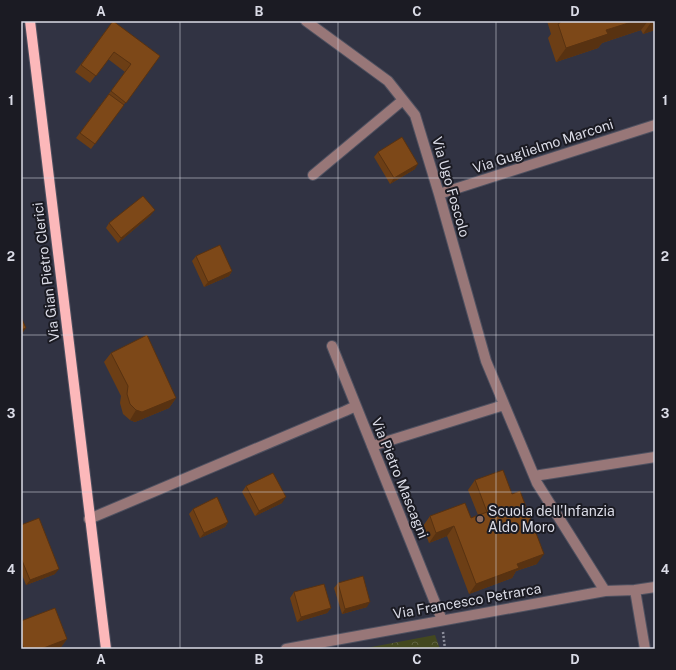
<svg xmlns="http://www.w3.org/2000/svg" width="676" height="670" viewBox="0 0 676 670" font-family="'Public Sans',sans-serif">
<style>
.park{fill:url(#park-crowns)}
.lines{fill:none;stroke-linecap:round;stroke-linejoin:round}
.minor-casing{stroke:#4f5160;stroke-width:12}
.major-casing{stroke:#4f5160;stroke-width:12}
.path{stroke:#8d8f9c;stroke-width:2.5;stroke-dasharray:2 2;stroke-linecap:butt}
.minor{stroke:#987778;stroke-width:10}
.major{stroke:#fcb8ba;stroke-width:10}
.wall{fill:#6c3e15}
.shaded-wall{fill:#583211}
.building{fill:#7d4818;stroke:#583211}
.grid{fill:none;stroke:#dadbe6;stroke-width:1;stroke-opacity:0.55}
.education-dot{fill:#8d6e63;stroke:#1b1b23;stroke-width:1.5}
.labels{text-anchor:middle;dominant-baseline:central;stroke-width:4;stroke-linejoin:round;paint-order:stroke}
.street-label{font-size:14px;fill:#dadbe6;stroke:#1b1b23}
.poi-label{font-size:14px;fill:#dadbe6;stroke:#1b1b23;text-anchor:start}
.neatline{fill:none;stroke:#dadbe6;stroke-width:1.5}
.grid-label{font-size:13px;text-anchor:middle;font-weight:bold;fill:#dadbe6}
</style>
<defs>
<pattern id="park-crowns" width="20" height="18" patternUnits="userSpaceOnUse"><rect width="20" height="18" fill="#43481f"/><path d="M2 6a3 3 0 1 1 6 0M12 15a3 3 0 1 1 6 0" fill="none" stroke="#5e6240"/></pattern>
</defs>
<rect width="100%" height="100%" fill="#313343"/>
<!-- park -->
<path class="park" d="M435,635L440,649H361Z"/>
<g class="lines">
<!-- minor casing -->
<g class="minor-casing">
<path id="minor" d="M306,21L388,81L415,115L439,194L486,361L537,483L605,591
M313,175L403,100
M439,194L655,125
M332,346L442,620
M372,446L504,405
M534,476L655,457
M89,519L345,411L356,406
M635,590L645,649
M286,649L605,591L635,590L655,587"/>
</g>
<!-- major casing -->
<g class="major-casing">
<path id="major" d="M30,21L106,649"/>
</g>
<!-- path -->
<path class="path" d="M443,632L445,649"/>
<!-- minor -->
<use href="#minor" class="minor"/>
<!-- major -->
<use href="#major" class="major"/>
</g>
<!-- wall -->
<path class="wall" d="M113,21L160,56L91,149L76,138L125,72L108,59L90,83L75,72Z
M547,21H655V30L643,34L641,30L602,43L598,48L556,62L548,38L551,34Z
M378,152L415,169L390,184L374,157Z
M151,215L118,243L106,228L109,223Z
M196,256L232,271L229,276L204,287L192,261Z
M111,353L176,398L169,408L135,422L130,420L123,414L120,403L121,396L104,362Z
M475,480L537,564L516,571L512,578L469,594L447,536L429,543L423,526L430,516L471,518L478,515L468,490Z
M246,486L282,503L255,516L242,492Z
M193,509L228,522L225,527L200,538L189,514Z
M21,525L55,574L26,585L21,572Z
M338,583L367,607L342,614L334,588Z
M294,592L331,608L327,613L297,622L290,598Z
M21,621L67,639L61,647L56,649H21Z"/>
<!-- shaded-wall -->
<path class="shaded-wall" d="M635,21H648L641,30L602,43L598,48L556,62L566,48L606,30Z
M652,21H655V30L643,34Z
M418,164L415,169L390,184L394,178Z
M155,210L151,215L118,243L121,238Z
M232,271L229,276L204,287L208,282Z
M26,328L21,335V330Z
M176,398L169,408L135,422L130,420L136,410Z
M286,497L282,503L255,516L259,511Z
M228,522L225,527L200,538L204,533Z
M454,526L447,536L429,543L436,533Z
M544,554L537,564L516,571L512,578L469,594L476,584L517,564Z
M59,569L55,574L26,585L30,580Z
M370,602L367,607L342,614L345,609Z
M331,608L327,613L297,622L301,617Z
M67,639L61,647L56,649H41Z"/>
<!-- building -->
<path class="building" d="M113,21L160,56L126,103L111,91L131,64L114,52L96,76L81,65Z
M561,21H635L606,30L608,34L566,48L558,24L561,22Z
M109,94L124,105L95,144L80,133Z
M402,137L418,164L394,178L378,152Z
M143,196L155,210L121,238L109,223Z
M220,245L232,271L208,282L196,256Z
M21,317L26,328L21,330Z
M147,335L176,398L142,412L136,410L130,404L127,394L128,386L111,353Z
M503,470L512,494L520,491L544,554L517,564L519,568L476,584L454,526L436,533L430,516L465,503L471,518L487,512L475,480Z
M273,473L286,497L259,511L246,486Z
M217,497L228,522L204,533L193,509Z
M39,518L59,569L30,580L21,558V525Z
M363,576L370,602L345,609L338,583Z
M324,584L331,608L301,617L294,592Z
M55,608L67,639L41,649H24L21,641V621Z"/>
<!-- grid -->
<path class="grid" d="M180,21V649M338,21V649M496,21V649M21,178H655M21,335H655M21,492H655"/>
<!-- markers -->
<circle class="education-dot" cx="480" cy="519" r="4"/>
<g class="labels">
<!-- street labels -->
<g class="street-label">
<text transform="translate(543 146) rotate(-18)">Via Guglielmo Marconi</text>
<text transform="translate(451 187) rotate(74)">Via Ugo Foscolo</text>
<text transform="translate(46 272) rotate(-97)">Via Gian Pietro Clerici</text>
<text transform="translate(400 478) rotate(68)">Via Pietro Mascagni</text>
<text transform="translate(467 601) rotate(-10)">Via Francesco Petrarca</text>
</g>
<!-- poi labels -->
<g class="poi-label">
<text x="488" y="511">Scuola dell'Infanzia<tspan x="488" dy="16">Aldo Moro</tspan></text>
</g>
</g>
<!-- border -->
<rect width="676" height="670" fill="none" stroke="#1b1b23" stroke-width="44"/>
<rect x="22" y="22" width="632" height="626" class="neatline"/>
<g class="grid-label">
<text x="101" y="16">A</text>
<text x="259" y="16">B</text>
<text x="417" y="16">C</text>
<text x="575" y="16">D</text>
<text x="11" y="105">1</text>
<text x="665" y="105">1</text>
<text x="11" y="261">2</text>
<text x="665" y="261">2</text>
<text x="11" y="418">3</text>
<text x="665" y="418">3</text>
<text x="11" y="574">4</text>
<text x="665" y="574">4</text>
<text x="101" y="664">A</text>
<text x="259" y="664">B</text>
<text x="417" y="664">C</text>
<text x="575" y="664">D</text>
</g>
</svg>
